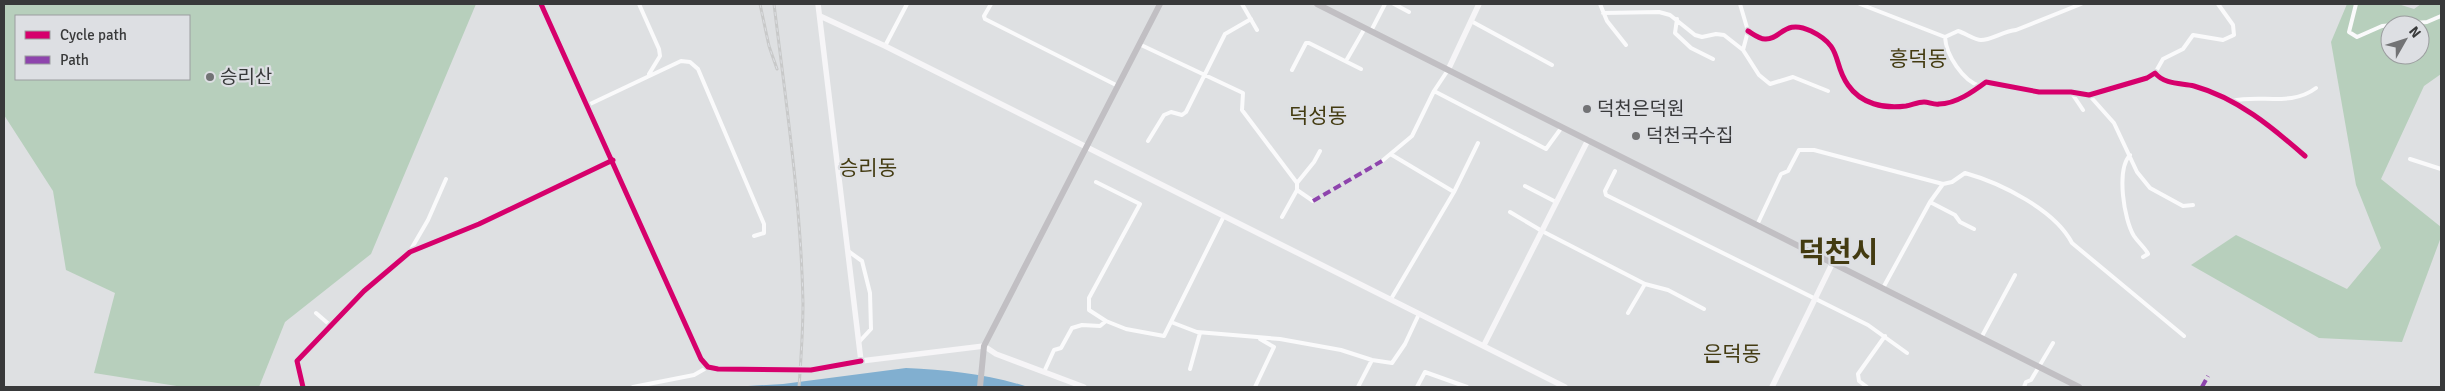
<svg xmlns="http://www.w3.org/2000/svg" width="2445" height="391" viewBox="0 0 2445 391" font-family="Signika,'Noto Sans KR',sans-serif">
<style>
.green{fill:#b7cfbc;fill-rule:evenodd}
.water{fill:#81afd0}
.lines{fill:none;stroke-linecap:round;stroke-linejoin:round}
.street{stroke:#fafafb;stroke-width:4}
.secondary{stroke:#f6f5f7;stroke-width:5.5}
.primary{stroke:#c1bfc3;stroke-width:6}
.rail-casing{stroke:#c8c9c9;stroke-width:3}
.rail{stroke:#dddfe3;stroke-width:1;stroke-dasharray:4;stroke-linecap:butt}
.quiet{stroke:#8e44ad;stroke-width:4;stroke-dasharray:8 4;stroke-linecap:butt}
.cycleway-casing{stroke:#dddfe3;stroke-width:8}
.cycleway{stroke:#d6006c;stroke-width:5}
.poi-dot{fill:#727375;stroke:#dddfe3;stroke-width:2}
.labels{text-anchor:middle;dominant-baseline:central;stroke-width:4.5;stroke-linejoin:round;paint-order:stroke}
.poi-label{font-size:19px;fill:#38393a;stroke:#dddfe3;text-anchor:start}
.quarter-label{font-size:21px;fill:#433b11;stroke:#dddfe3}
.town-label{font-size:29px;font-weight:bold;fill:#433b11;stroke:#dddfe3}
</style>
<rect width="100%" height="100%" fill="#dee0e2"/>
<!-- green -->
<path class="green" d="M4,4H476L371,254L285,322L259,387H183L94,373L115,293L66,270L53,191L4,115ZM16,16H189V79H16Z
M2347,4H2398L2414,9L2421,4H2441V74L2424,86L2381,179L2441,227V237L2402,342L2319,338L2191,265L2236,235L2347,289L2381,248L2356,185L2331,42ZM2390,25H2420V55H2390Z"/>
<!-- water -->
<path class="water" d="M906,368C948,370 988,374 1028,387H732L783,384Z"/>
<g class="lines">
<!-- street -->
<path class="street" d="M541,4L701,359L708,367L718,369L811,370L861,361
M639,4L659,49L660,56L649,74
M991,4L984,16L985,19L1118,86
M1242,4L1257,30
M1394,4L1409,12
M1600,4L1607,21L1626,45
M1740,4L1748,31L1743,50L1759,75L1770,84L1793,77L1828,91
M1860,4L1945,37
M2356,4L2349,32L2357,37L2382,26L2427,22L2441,16
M1603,13L1659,12L1670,15L1695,35L1702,37L1716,34L1724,35L1743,50
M1677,19L1675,33L1691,48L1713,59
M1471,21L1552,65
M1371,31L1385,4
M1748,31C1753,34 1759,39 1765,39C1781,40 1784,18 1811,31C1844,47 1832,63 1848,85C1861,104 1884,109 1906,106C1912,105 1918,102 1924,102C1929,102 1934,105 1939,104C1956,104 1974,91 1986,82L2039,92H2071L2089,95L2147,78L2155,73C2165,85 2181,83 2194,86C2237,98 2272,127 2305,156
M1139,44L1243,93L1242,110L1297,183V190L1282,217
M885,46L907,4
M1346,61L1365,28
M1292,70L1306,43H1309L1361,69
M2155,73L2163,59L2183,49L2193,35L2223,40L2234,35L2233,25L2218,4
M1980,86C1963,81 1946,55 1945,37L1958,31C1965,33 1975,40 1981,40C1991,40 2004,31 2016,30L2081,4
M1434,91L1546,149L1562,127
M2071,92L2083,110
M2089,95L2114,123L2137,172L2150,188L2183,206L2193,205
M2232,101C2260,94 2291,107 2316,88
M588,105L681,61L690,62L698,69L764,224V233L754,236
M1148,141L1164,115L1171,112L1182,115L1186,112L1225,34L1251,19
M1392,155L1454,192L1478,143
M2130,155C2116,170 2124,220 2134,236C2138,242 2143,246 2147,252L2148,254L2143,257
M2410,159L2441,169
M1382,161L1412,136L1434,91L1448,70
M1615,171L1605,191L1606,195L1868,325L1907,353
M1096,182L1140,204L1089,298V310L1106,321
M1297,183L1314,162L1320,151
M1525,186L1556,202
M1297,190L1313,201
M1930,202L1955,215L1960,222L1974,229
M1510,212L1542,231L1645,284L1668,290L1704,309
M1757,225L1781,174L1788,171L1799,150H1814L1943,184L1952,182L1965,173C2001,183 2055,210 2072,243L2184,336
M410,251L428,220L446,179
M848,251L862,261L870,293L871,329L859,342
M1883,288L1930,202L1943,184
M1391,299L1454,192
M316,313L331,326
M1628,313L1645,284
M1171,322L1197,332L1280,339L1341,350L1372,360L1392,363L1405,344L1419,314
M1981,338L2015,275
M1190,369L1200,333
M1044,372L1054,350L1061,348L1072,328L1082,325L1100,326L1106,321L1126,329L1164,336L1224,216
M303,387L297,361L364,291L410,252L479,224L613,160
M633,387L694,375L708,367
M1255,387L1274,347L1260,339
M1358,387L1372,360
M1417,387L1425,372L1467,387
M1867,387L1859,381L1858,374L1885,336
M2024,387L2026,382L2031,380L2053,343"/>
<!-- secondary -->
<path class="secondary" d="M818,4L861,361L984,346L996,354L1084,387
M820,16L885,46L1565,387
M1448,70L1479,4
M1484,345L1588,140
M1772,387L1833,262"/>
<!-- primary -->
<path class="primary" d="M1317,4L2079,387
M980,387L984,346L1160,4"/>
<!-- rail casing -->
<g class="rail-casing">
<path id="rail" d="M760,4L769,46L777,69
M774,4C786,103 801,203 803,303C803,332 801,359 799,387"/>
</g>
<!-- rail -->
<use href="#rail" class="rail"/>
<!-- quiet -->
<path class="quiet" d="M1313,201L1382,161
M2202,387L2208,376"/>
<!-- cycleway casing -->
<g class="cycleway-casing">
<path id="cycleway" d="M541,4L701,359L708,367L718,369L811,370L861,361
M1748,31C1753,34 1759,39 1765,39C1781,40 1784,18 1811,31C1844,47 1832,63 1848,85C1861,104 1884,109 1906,106C1912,105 1918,102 1924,102C1929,102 1934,105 1939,104C1956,104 1974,91 1986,82L2039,92H2071L2089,95L2147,78L2155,73C2165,85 2181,83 2194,86C2237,98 2272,127 2305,156
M303,387L297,361L364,291L410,252L479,224L613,160"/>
</g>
<!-- cycleway -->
<use href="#cycleway" class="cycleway"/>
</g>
<!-- markers -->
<g class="poi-dot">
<circle cx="210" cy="77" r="5"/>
<circle cx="1587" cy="109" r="5"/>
<circle cx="1636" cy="136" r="5"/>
</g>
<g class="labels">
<!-- poi labels -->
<g class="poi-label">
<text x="220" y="77">승리산</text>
<text x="1597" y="109">덕천은덕원</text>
<text x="1646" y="136">덕천국수집</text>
</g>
<!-- quarter labels -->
<g class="quarter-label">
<text x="1918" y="59">흥덕동</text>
<text x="1318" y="116">덕성동</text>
<text x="868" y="168">승리동</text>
<text x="1732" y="354">은덕동</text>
</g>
<!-- town labels -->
<g class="town-label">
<text x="1838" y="252">덕천시</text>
</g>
</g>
<!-- border -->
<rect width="2445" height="391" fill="none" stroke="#38393a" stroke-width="10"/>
<!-- legend -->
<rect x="15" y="15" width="175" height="65" fill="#dddfe3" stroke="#9b9d9f"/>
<rect x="25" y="31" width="25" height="8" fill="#d6006c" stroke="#9b9d9f"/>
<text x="60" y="40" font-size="15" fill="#38393a">Cycle path</text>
<rect x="25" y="56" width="25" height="8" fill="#8e44ad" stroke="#9b9d9f"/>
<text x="60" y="65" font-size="15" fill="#38393a">Path</text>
<!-- north arrow -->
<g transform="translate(2405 40) rotate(51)"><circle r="24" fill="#dddfe3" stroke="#9b9d9f"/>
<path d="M0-4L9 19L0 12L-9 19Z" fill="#727375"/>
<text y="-8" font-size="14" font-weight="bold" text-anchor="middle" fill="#38393a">N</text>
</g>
</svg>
